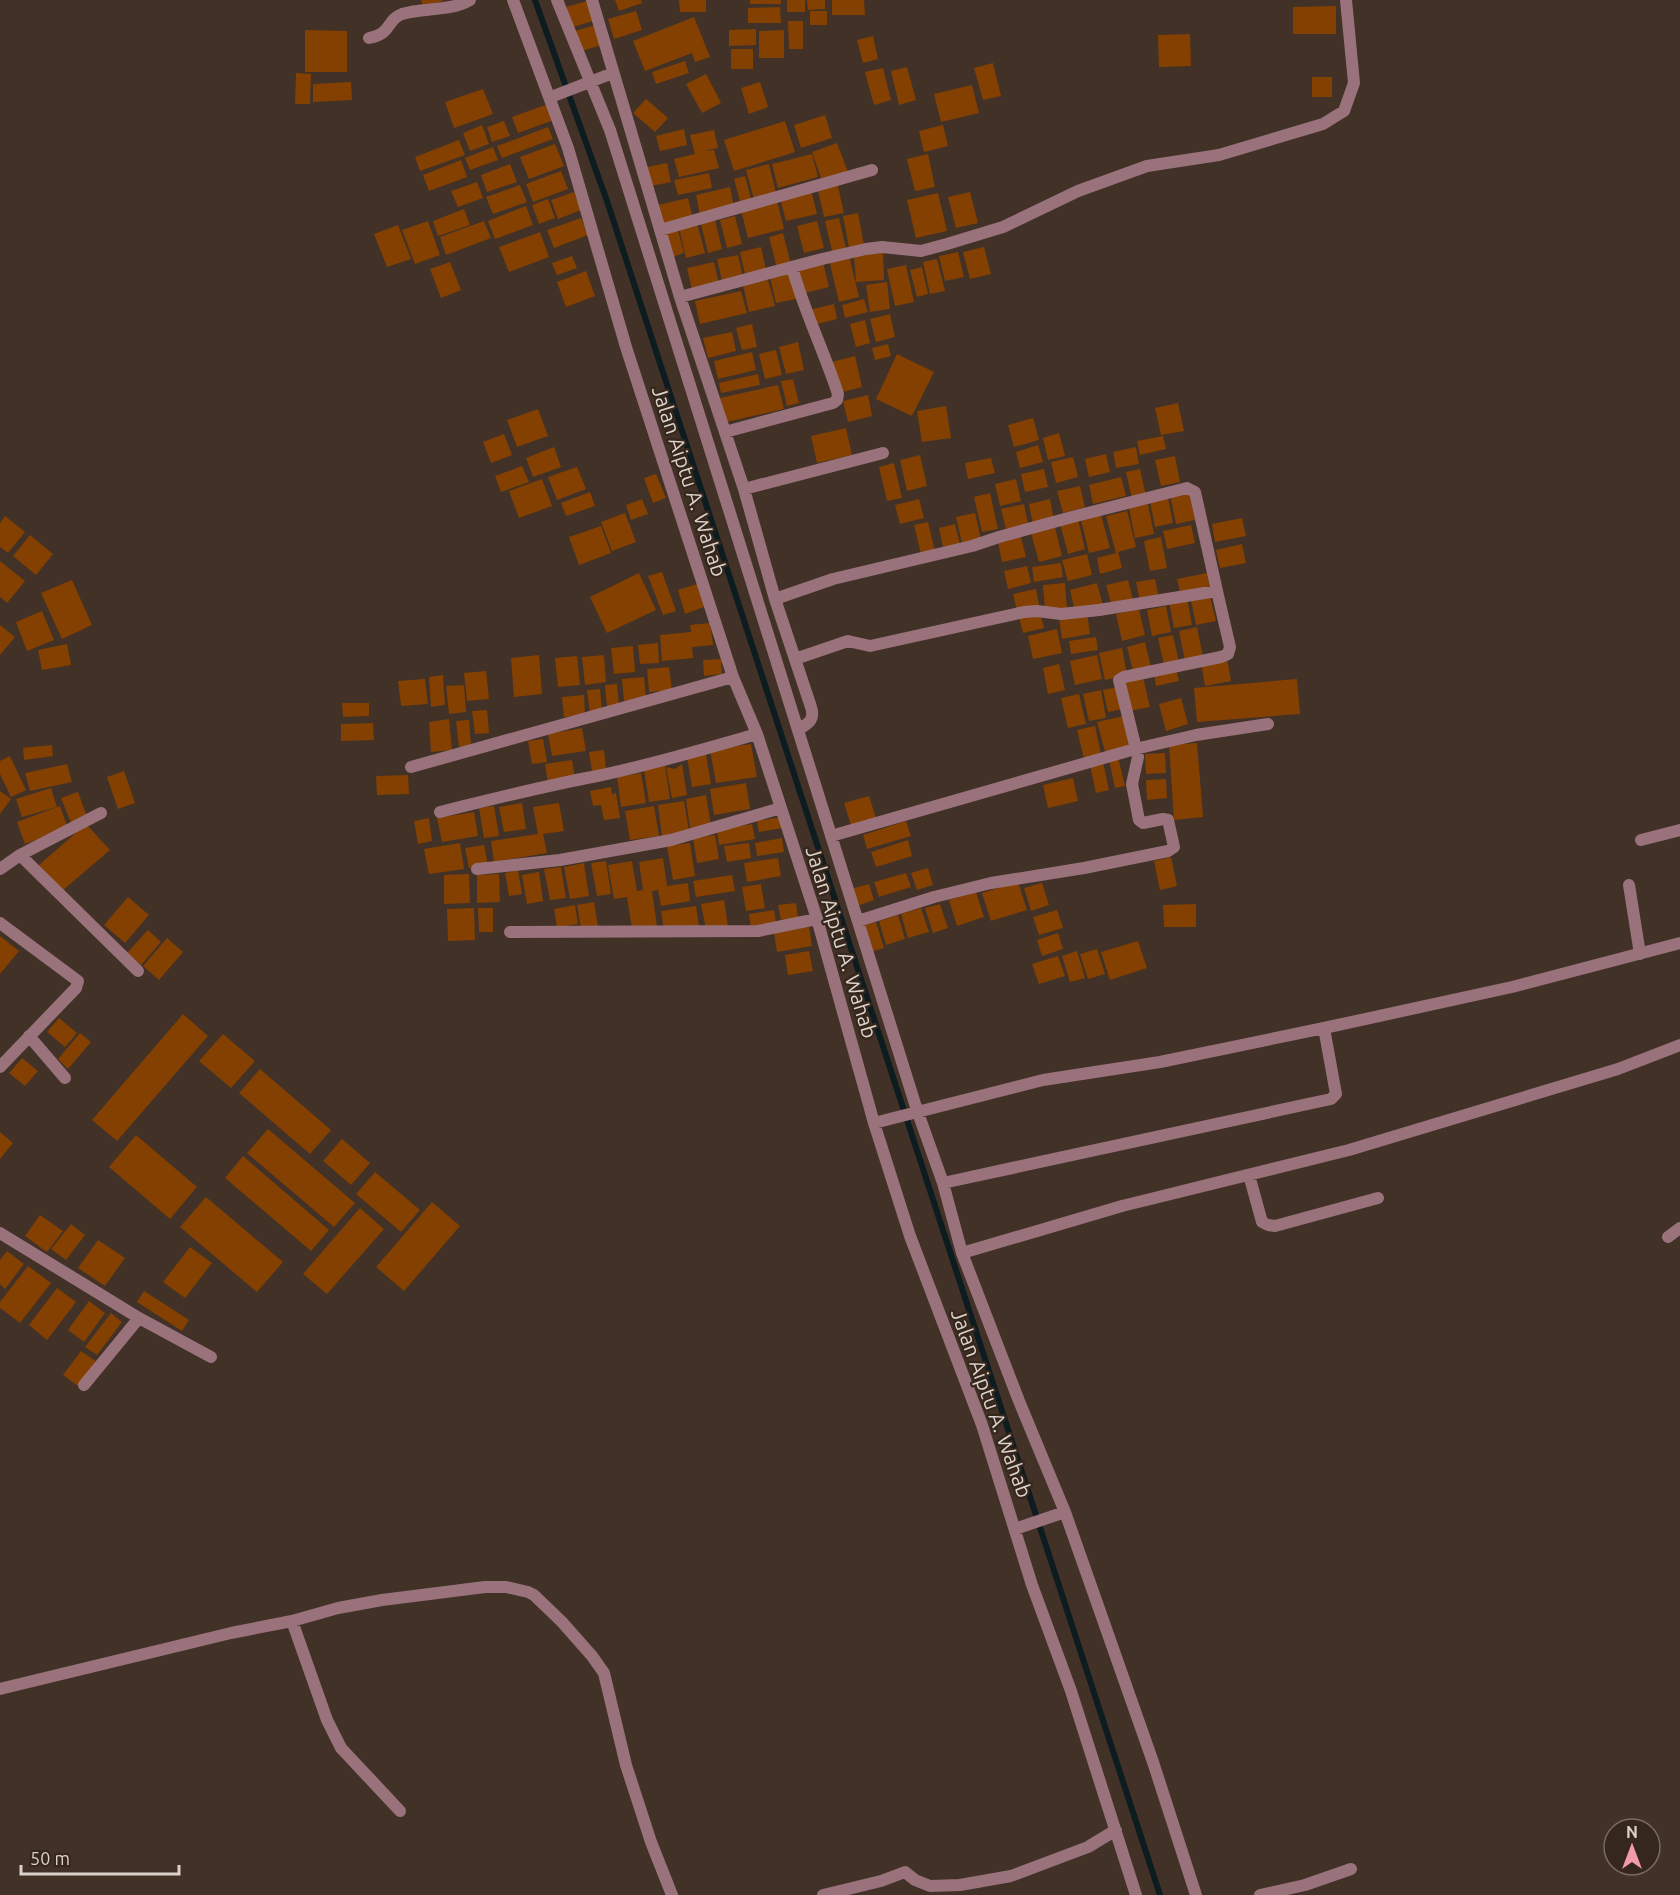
<svg xmlns="http://www.w3.org/2000/svg" width="1680" height="1895" viewBox="0 0 1680 1895" font-family="Ubuntu,sans-serif">
<style>
.lines{fill:none;stroke-linecap:round;stroke-linejoin:round}
.stream{stroke:#0d1c20;stroke-width:6}
.building{fill:#834000}
.street{stroke:#99727b;stroke-width:12}
.labels{text-anchor:middle;dominant-baseline:central;stroke-width:4.5;stroke-linejoin:round;paint-order:stroke}
.street-label{font-size:21px;fill:#dcd2cb;stroke:#36271d}
</style>
<rect width="100%" height="100%" fill="#413127"/>
<g class="lines">
<!-- stream -->
<path class="stream" d="M535,0L608,204L1160,1895"/>
</g>
<!-- building -->
<path class="building" d="M421,0H443V1L423,6Z
M615,0H641L642,3L619,11Z
M679,0H706V12H680Z
M750,0H781V4H750Z
M787,0H805V12H787Z
M807,0H825V9L808,10Z
M832,0H864L865,15H832Z
M587,1L593,21L573,27L566,7Z
M1336,6V34H1293V7Z
M780,7L781,23H748V8Z
M636,11L642,30L614,39L608,19Z
M810,11H827V25H810Z
M694,17L710,57L695,62L692,53L645,71L633,41Z
M788,21H803V49H789Z
M595,25L601,45L582,51L575,31Z
M756,29V45L729,46V30Z
M305,30L347,31V72H305Z
M784,30V58H759V31Z
M1190,34L1191,66L1159,67L1158,35Z
M873,36L878,59L863,63L857,40Z
M731,49H753V69H731Z
M685,61L689,73L656,84L652,72Z
M993,63L1001,96L983,100L974,68Z
M907,67L916,100L899,105L891,71Z
M883,68L891,100L874,105L865,72Z
M296,73L311,74L310,104H295Z
M706,74L721,103L702,113L686,84Z
M1312,77H1332V97H1312Z
M351,82L352,100L313,102V84Z
M760,82L768,107L749,114L741,88Z
M972,85L979,113L941,122L934,94Z
M483,89L493,114L454,128L445,102Z
M646,99L668,118L655,132L633,113Z
M548,104L554,120L518,133L512,117Z
M825,115L832,138L801,148L794,125Z
M504,121L510,136L492,142L487,127Z
M785,121L795,152L734,171L724,140Z
M482,125L489,144L470,151L463,133Z
M943,125L948,146L924,152L919,131Z
M548,127L553,139L502,158L497,146Z
M684,129L687,145L660,151L656,136Z
M714,130L718,148L704,151L714,150L719,168L679,177L674,159L695,154L690,135Z
M459,140L465,155L420,171L415,157Z
M837,143L848,172L822,181L812,152Z
M555,144L564,166L529,179L520,157Z
M493,147L498,160L470,170L465,158Z
M812,154L818,177L778,188L772,164Z
M928,154L935,187L915,191L907,159Z
M461,160L467,177L429,191L423,175Z
M667,163L671,182L651,186L647,167Z
M510,164L517,182L487,192L481,175Z
M769,164L776,193L754,199L746,170Z
M561,171L568,189L533,202L526,184Z
M709,173L712,188L678,195L674,180Z
M745,176L752,202L741,205L734,179Z
M477,182L483,198L458,207L451,191Z
M837,182L844,213L824,217L817,186Z
M520,185L527,202L493,214L486,197Z
M730,187L734,207L700,215L696,195Z
M811,190L817,214L786,221L780,198Z
M574,192L581,210L558,219L551,200Z
M970,192L978,223L956,228L948,197Z
M938,193L947,231L916,238L907,200Z
M688,198L693,219L662,225L658,205Z
M548,199L555,218L539,224L532,205Z
M777,201L784,229L748,238L741,210Z
M526,206L533,225L495,239L488,221Z
M464,209L470,225L438,236L433,221Z
M858,213L864,245L849,248L843,216Z
M735,216L742,244L727,248L720,220Z
M581,218L588,235L554,248L547,230Z
M839,218L846,248L832,251L825,221Z
M715,220L722,249L708,253L701,224Z
M428,221L440,255L415,264L402,230Z
M484,221L491,238L446,255L440,237Z
M817,221L824,248L804,253L797,226Z
M697,223L705,253L686,258L679,228Z
M398,225L411,259L387,267L374,234Z
M678,230L684,253L672,257L666,234Z
M540,232L549,257L509,272L499,247Z
M783,233L791,265L777,268L769,237Z
M761,247L766,270L745,274L740,252Z
M984,247L991,274L970,279L963,252Z
M958,252L964,277L945,281L939,256Z
M883,253L884,280L856,282L854,255Z
M738,255L743,277L722,281L717,259Z
M849,255L859,297L839,302L829,260Z
M572,256L577,268L557,275L552,263Z
M937,259L945,291L930,294L923,262Z
M450,262L461,290L441,298L430,269Z
M714,262L719,284L692,290L687,268Z
M823,262L829,287L805,293L798,268Z
M906,265L914,302L895,306L887,269Z
M922,267L928,294L917,297L910,270Z
M586,271L595,296L566,307L557,282Z
M790,272L796,299L776,303L770,277Z
M768,280L775,306L749,312L743,285Z
M887,282L890,309L870,312L866,285Z
M741,291L747,313L700,324L695,301Z
M864,299L868,312L845,318L842,305Z
M834,304L837,319L813,325L809,310Z
M890,314L895,337L876,342L870,319Z
M865,320L870,343L856,347L850,324Z
M752,324L757,347L742,350L736,328Z
M732,332L736,351L708,358L703,338Z
M798,342L804,370L786,374L779,347Z
M888,344L891,356L875,360L872,348Z
M776,350L782,375L765,379L759,354Z
M752,352L756,370L718,379L714,361Z
M897,354L934,372L912,416L876,399Z
M855,356L862,387L839,393L832,362Z
M758,374L760,385L721,393L719,383Z
M793,379L799,403L787,406L781,381Z
M778,385L784,409L726,422L720,398Z
M868,395L872,416L848,422L843,401Z
M1178,403L1184,431L1161,435L1155,408Z
M946,406L951,438L922,442L917,411Z
M538,409L548,436L517,447L507,420Z
M1033,418L1039,440L1014,447L1008,425Z
M846,428L852,455L817,463L811,436Z
M1059,433L1065,456L1048,460L1043,438Z
M504,434L512,455L491,463L483,442Z
M1163,436L1166,449L1140,455L1137,441Z
M1038,445L1043,462L1020,468L1016,452Z
M554,447L561,467L533,477L526,458Z
M1136,447L1139,464L1116,468L1113,452Z
M1106,454L1110,472L1089,477L1085,459Z
M920,455L927,486L907,491L900,460Z
M1175,456L1180,482L1161,486L1155,460Z
M1073,457L1078,477L1056,483L1051,462Z
M991,458L995,473L968,479L965,463Z
M894,463L902,498L887,501L879,467Z
M522,466L529,482L501,492L495,476Z
M577,467L586,489L557,500L548,477Z
M1044,469L1048,487L1025,492L1021,474Z
M1140,469L1146,496L1132,499L1126,472Z
M656,474L666,498L653,503L644,478Z
M1121,477L1126,496L1093,504L1089,485Z
M542,479L552,506L519,518L509,491Z
M1016,479L1021,501L1000,506L995,484Z
M1080,486L1085,507L1063,513L1057,491Z
M1189,491L1195,520L1176,524L1170,495Z
M590,492L595,506L566,516L561,503Z
M990,493L998,529L982,532L974,497Z
M1168,498L1173,523L1155,527L1150,501Z
M642,499L648,514L631,520L626,505Z
M919,499L924,518L900,524L895,505Z
M1050,499L1054,520L1033,525L1029,504Z
M1024,504L1028,524L1006,529L1001,509Z
M1148,504L1154,534L1135,538L1129,508Z
M1127,511L1136,547L1118,552L1122,568L1100,574L1097,558L1116,553L1106,516Z
M625,513L636,542L612,551L601,522Z
M975,513L981,539L962,543L956,517Z
M1101,515L1110,548L1089,553L1081,520Z
M5,516L25,532L8,553L0,547V523Z
M1242,518L1246,536L1215,542L1212,524Z
M1078,519L1085,549L1068,554L1060,523Z
M928,522L935,551L921,554L914,525Z
M955,524L960,544L943,547L939,528Z
M1191,525L1195,543L1167,549L1163,531Z
M601,526L611,553L579,565L569,537Z
M1055,527L1062,556L1039,562L1031,533Z
M30,535L53,554L36,575L13,556Z
M1021,537L1026,557L1002,562L998,542Z
M1161,537L1167,568L1150,571L1144,541Z
M1242,544L1246,563L1220,568L1216,550Z
M1087,554L1092,575L1068,581L1062,560Z
M0,561L25,581L7,603L0,597Z
M1061,563L1063,577L1034,582L1032,567Z
M1027,566L1031,583L1008,589L1004,571Z
M662,572L676,611L663,615L648,576Z
M639,573L656,610L607,633L590,597Z
M1207,573L1210,590L1181,596L1177,579Z
M1155,579L1159,598L1140,602L1136,582Z
M72,580L92,625L62,639L41,593Z
M1128,580L1133,600L1112,606L1106,585Z
M1065,583L1067,609L1045,611L1043,585Z
M1097,583L1103,605L1075,612L1070,590Z
M697,584L704,607L685,614L678,590Z
M1036,589L1039,605L1017,610L1013,594Z
M1210,596L1216,621L1196,625L1191,600Z
M1187,598L1192,625L1174,628L1169,602Z
M1166,606L1171,632L1152,636L1147,610Z
M1139,609L1145,635L1122,641L1116,614Z
M42,611L54,640L27,651L16,622Z
M1040,612L1044,628L1023,633L1019,617Z
M1087,613L1090,634L1062,639L1059,618Z
M710,623L713,645L692,647L693,658L662,661L660,635L691,632L690,625Z
M0,625L15,637L0,655Z
M1197,627L1203,657L1185,661L1179,631Z
M1057,629L1062,653L1033,659L1028,636Z
M1173,635L1179,662L1164,665L1158,638Z
M1096,637L1098,650L1071,654L1069,641Z
M1145,642L1151,667L1133,671L1127,647Z
M658,643L659,663L640,664L638,645Z
M67,644L71,665L42,670L38,650Z
M633,646L635,672L614,674L611,648Z
M1122,648L1127,675L1105,680L1099,653Z
M539,655L542,694L514,697L511,658Z
M604,655L606,682L585,685L582,657Z
M1097,655L1102,679L1075,685L1070,661Z
M577,656L580,685L558,687L555,658Z
M1227,658L1231,681L1205,686L1201,663Z
M721,659L722,674L704,676L703,660Z
M1059,664L1065,690L1048,694L1043,668Z
M669,667L672,690L649,692L647,669Z
M1176,669L1179,681L1156,686L1154,674Z
M486,671L489,699L467,701L464,673Z
M443,675L445,705L431,707L429,677Z
M644,677L646,699L624,701L622,679Z
M1143,677L1150,707L1129,711L1122,681Z
M425,679L428,704L401,706L398,681Z
M1297,679L1300,714L1197,722L1194,688Z
M617,684L619,705L607,707L605,685Z
M464,685L466,712L449,714L446,686Z
M1118,687L1123,709L1108,712L1103,690Z
M600,689L602,711L590,713L587,690Z
M1101,690L1106,718L1089,721L1083,694Z
M1079,694L1086,724L1068,728L1061,698Z
M584,695L585,715L564,717L562,697Z
M1181,698L1188,724L1166,731L1159,704Z
M342,703H369V716L343,717Z
M487,710L489,733L475,734L472,711Z
M1124,716L1132,749L1106,755L1097,722Z
M449,719L452,750L431,752L429,722Z
M469,720L471,746L459,747L456,721Z
M373,723L374,740L341,741V724Z
M1095,726L1101,755L1084,758L1077,730Z
M582,728L586,751L552,756L548,734Z
M543,739L547,762L532,764L528,741Z
M1197,743L1203,817L1174,820L1169,745Z
M751,744L757,777L716,783L710,750Z
M52,745L53,756L24,760L23,748Z
M604,750L606,769L592,771L589,752Z
M1165,753L1166,773L1146,774L1145,754Z
M706,754L711,784L692,787L687,757Z
M10,756L26,790L11,797L0,774V761Z
M1118,757L1125,786L1115,788L1109,759Z
M572,760L575,778L548,783L545,764Z
M1103,762L1109,790L1096,793L1090,765Z
M67,764L72,782L30,791L25,773Z
M682,764L687,795L672,798L666,767L675,769Z
M665,766L670,799L649,802L644,770Z
M124,771L135,803L118,809L107,777Z
M641,773L646,803L621,807L617,777Z
M408,775L409,794L377,795L376,776Z
M1073,778L1078,801L1048,808L1043,785Z
M1166,779L1167,798L1147,800L1146,780Z
M746,783L750,809L714,815L710,789Z
M611,787L612,794L616,793L620,818L604,820L601,805L593,806L590,791Z
M51,788L57,807L22,817L16,799Z
M0,791L11,799L0,814Z
M78,792L87,817L71,823L61,798Z
M706,795L711,825L690,828L686,799Z
M869,796L876,818L851,825L844,803Z
M684,801L689,831L662,836L658,805Z
M522,803L526,829L504,832L499,807Z
M559,803L564,831L543,834L547,853L494,862L491,841L538,834L533,807Z
M60,806L68,828L25,844L17,822Z
M494,806L499,836L484,838L479,808Z
M654,806L659,836L630,840L625,811Z
M474,812L478,836L442,842L437,818Z
M781,817L782,828L759,832L757,821Z
M429,818L432,841L418,844L414,821Z
M906,821L911,836L867,849L863,835Z
M86,824L110,850L62,891L39,865Z
M752,824L755,839L719,845L717,830Z
M715,835L719,859L697,863L693,838Z
M782,838L784,852L757,856L755,843Z
M908,840L912,856L876,867L871,852Z
M460,843L464,869L429,874L424,849Z
M690,843L695,876L673,880L667,846Z
M749,843L751,858L727,862L724,846Z
M484,845L488,865L469,868L465,848Z
M1171,857L1177,886L1160,890L1154,861Z
M663,858L667,886L688,883L690,901L661,906L658,890L652,891L657,926L632,929L627,897L614,899L608,865L632,861L637,891L643,890L639,862Z
M778,858L781,876L747,882L744,863Z
M606,861L611,894L597,896L591,863Z
M584,863L589,896L570,899L564,867Z
M561,867L566,898L550,900L544,869Z
M928,868L933,885L917,890L911,873Z
M518,870L522,894L509,896L505,873Z
M539,872L543,901L527,904L522,875Z
M906,873L911,887L879,897L874,882Z
M469,874L470,903L444,904V875Z
M499,874L500,902L477,903V875Z
M732,875L735,891L696,897L693,881Z
M1018,882L1027,910L991,921L982,893Z
M1042,883L1049,905L1031,911L1024,888Z
M761,884L765,908L746,911L742,887Z
M869,884L874,900L857,906L851,889Z
M976,892L984,917L957,926L949,900Z
M128,897L149,915L125,943L104,925Z
M724,900L728,926L706,929L701,904Z
M594,902L598,926L581,928L577,905Z
M796,903L798,918L781,920L778,905Z
M940,904L948,928L933,933L925,908Z
M1196,904V927H1164L1163,905Z
M575,905L578,924L557,927L554,909Z
M696,906L699,926L664,931L661,911Z
M474,908L475,940L448,941L447,909Z
M478,908H493V932H479Z
M921,908L929,932L908,938L901,914Z
M774,910L776,923L751,928L749,914Z
M1057,910L1063,928L1039,935L1033,917Z
M898,915L905,939L886,945L879,921Z
M876,922L884,948L870,952L862,926Z
M809,927L812,946L777,952L774,933Z
M148,930L161,942L141,965L127,953Z
M1058,933L1063,949L1042,956L1037,940Z
M0,936L19,951L0,974Z
M167,938L183,952L159,980L143,966Z
M1138,941L1147,968L1110,980L1101,952Z
M1097,949L1105,974L1088,979L1080,954Z
M809,951L813,971L788,975L785,955Z
M1077,951L1085,978L1070,982L1062,956Z
M1058,956L1065,976L1039,984L1032,964Z
M183,1014L208,1036L117,1141L92,1120Z
M59,1018L77,1033L65,1047L47,1032Z
M80,1033L91,1042L68,1069L58,1059Z
M223,1034L255,1061L231,1088L199,1061Z
M22,1058L38,1071L25,1086L9,1073Z
M260,1069L331,1130L310,1154L239,1093Z
M268,1129L355,1203L334,1227L247,1153Z
M0,1132L13,1143L0,1159Z
M136,1135L197,1187L170,1219L109,1167Z
M342,1139L370,1163L351,1185L323,1161Z
M243,1156L329,1230L311,1251L225,1178Z
M375,1172L420,1210L401,1232L356,1194Z
M206,1197L283,1262L257,1292L180,1227Z
M432,1202L460,1226L404,1291L376,1267Z
M360,1208L384,1229L327,1294L303,1274Z
M40,1215L63,1231L47,1252L25,1236Z
M71,1224L85,1235L66,1260L51,1249Z
M98,1240L125,1258L105,1286L78,1268Z
M190,1247L212,1263L185,1298L163,1282Z
M7,1251L24,1264L5,1289L0,1284V1260Z
M28,1266L51,1283L20,1323L0,1308V1302Z
M57,1288L76,1302L47,1340L29,1325Z
M144,1291L189,1320L182,1331L137,1302Z
M89,1301L105,1313L84,1342L68,1330Z
M111,1313L122,1322L97,1355L85,1347Z
M81,1351L97,1362L78,1386L63,1375Z"/>
<g class="lines">
<!-- street -->
<path class="street" d="M513,0L568,148L626,347L733,677L757,734L817,919L874,1123L910,1236L982,1425L1032,1585L1071,1691L1136,1895
M557,0L610,130L917,1110L943,1183L962,1253L1019,1401L1065,1512L1153,1762L1196,1895
M592,0L680,297L744,489L775,599L811,707C815,720 809,723 798,730
M369,38C393,33 386,20 402,14C424,7 449,12 470,0
M551,97L613,73
M660,230L872,170
M680,297L822,259L866,249L882,247L921,251L947,244L1003,227L1078,191L1147,166L1219,155L1323,124L1344,111L1354,83L1346,0
M725,432L833,403L837,400L838,394C824,351 804,311 792,267
M744,489L883,453
M775,599L833,579L972,546L999,537L1072,517L1187,488L1195,492L1217,591
M795,659L848,641L870,646L1024,612L1037,611L1061,614L1099,610L1217,591L1230,647L1228,654L1221,657L1124,677L1119,680L1138,757L1132,784L1139,820L1143,823L1163,819L1168,820L1174,847L1168,851L1084,868L991,883L934,897L858,921
M411,767L733,677
M440,812C492,799 544,786 597,776C651,765 704,749 757,734
M831,836L1135,749L1196,735L1268,724
M1641,840L1680,830
M20,855L138,971
M0,869L20,855L101,813
M477,869L560,860L671,840L781,808
M1629,885L1640,954
M0,923L78,981L76,988L0,1067
M510,932L758,931L817,919
M29,1036L65,1078
M874,1123L1043,1080L1160,1062L1324,1028L1512,987L1680,943
M1249,1175L1262,1222L1268,1225L1275,1226L1378,1198
M943,1183L1331,1099L1336,1094L1324,1028
M0,1233L139,1318L211,1357
M1668,1237L1680,1228
M962,1253L1122,1206L1349,1150L1618,1069L1680,1045
M84,1385L139,1318
M1015,1529L1065,1512
M292,1621L327,1720L341,1748L400,1811
M0,1689L231,1633L292,1621L338,1608L382,1600L485,1587H506L528,1592L534,1595L562,1622L592,1656L604,1673L626,1765L651,1842L672,1895
M823,1895L881,1881L905,1872L915,1880L930,1886L960,1885L1011,1876L1088,1847L1116,1830
M1260,1895L1305,1885L1351,1869"/>
</g>
<g class="labels">
<!-- street labels -->
<g class="street-label">
<text transform="translate(690 481) rotate(72)">Jalan Aiptu A. Wahab</text>
<text transform="translate(842 942) rotate(73)">Jalan Aiptu A. Wahab</text>
<text transform="translate(992 1403) rotate(70)">Jalan Aiptu A. Wahab</text>
</g>
</g>
<!-- north arrow -->
<g transform="translate(1632 1847)"><circle r="28" fill="#36271d" stroke="#786b63" stroke-width="1.5"/>
<path d="M0-4.5L10 22L0 15L-10 22Z" fill="#f39aaa"/>
<text y="-9" font-size="16" font-weight="bold" text-anchor="middle" fill="#dcd2cb">N</text>
</g>
<!-- scale -->
<path d="M21 1865v9h158v-9" fill="none" stroke="#dcd2cb" stroke-width="3"/>
<text x="30" y="1865" font-size="18" fill="#dcd2cb" stroke="#36271d" stroke-width="4.5" paint-order="stroke">50 m</text>
</svg>
